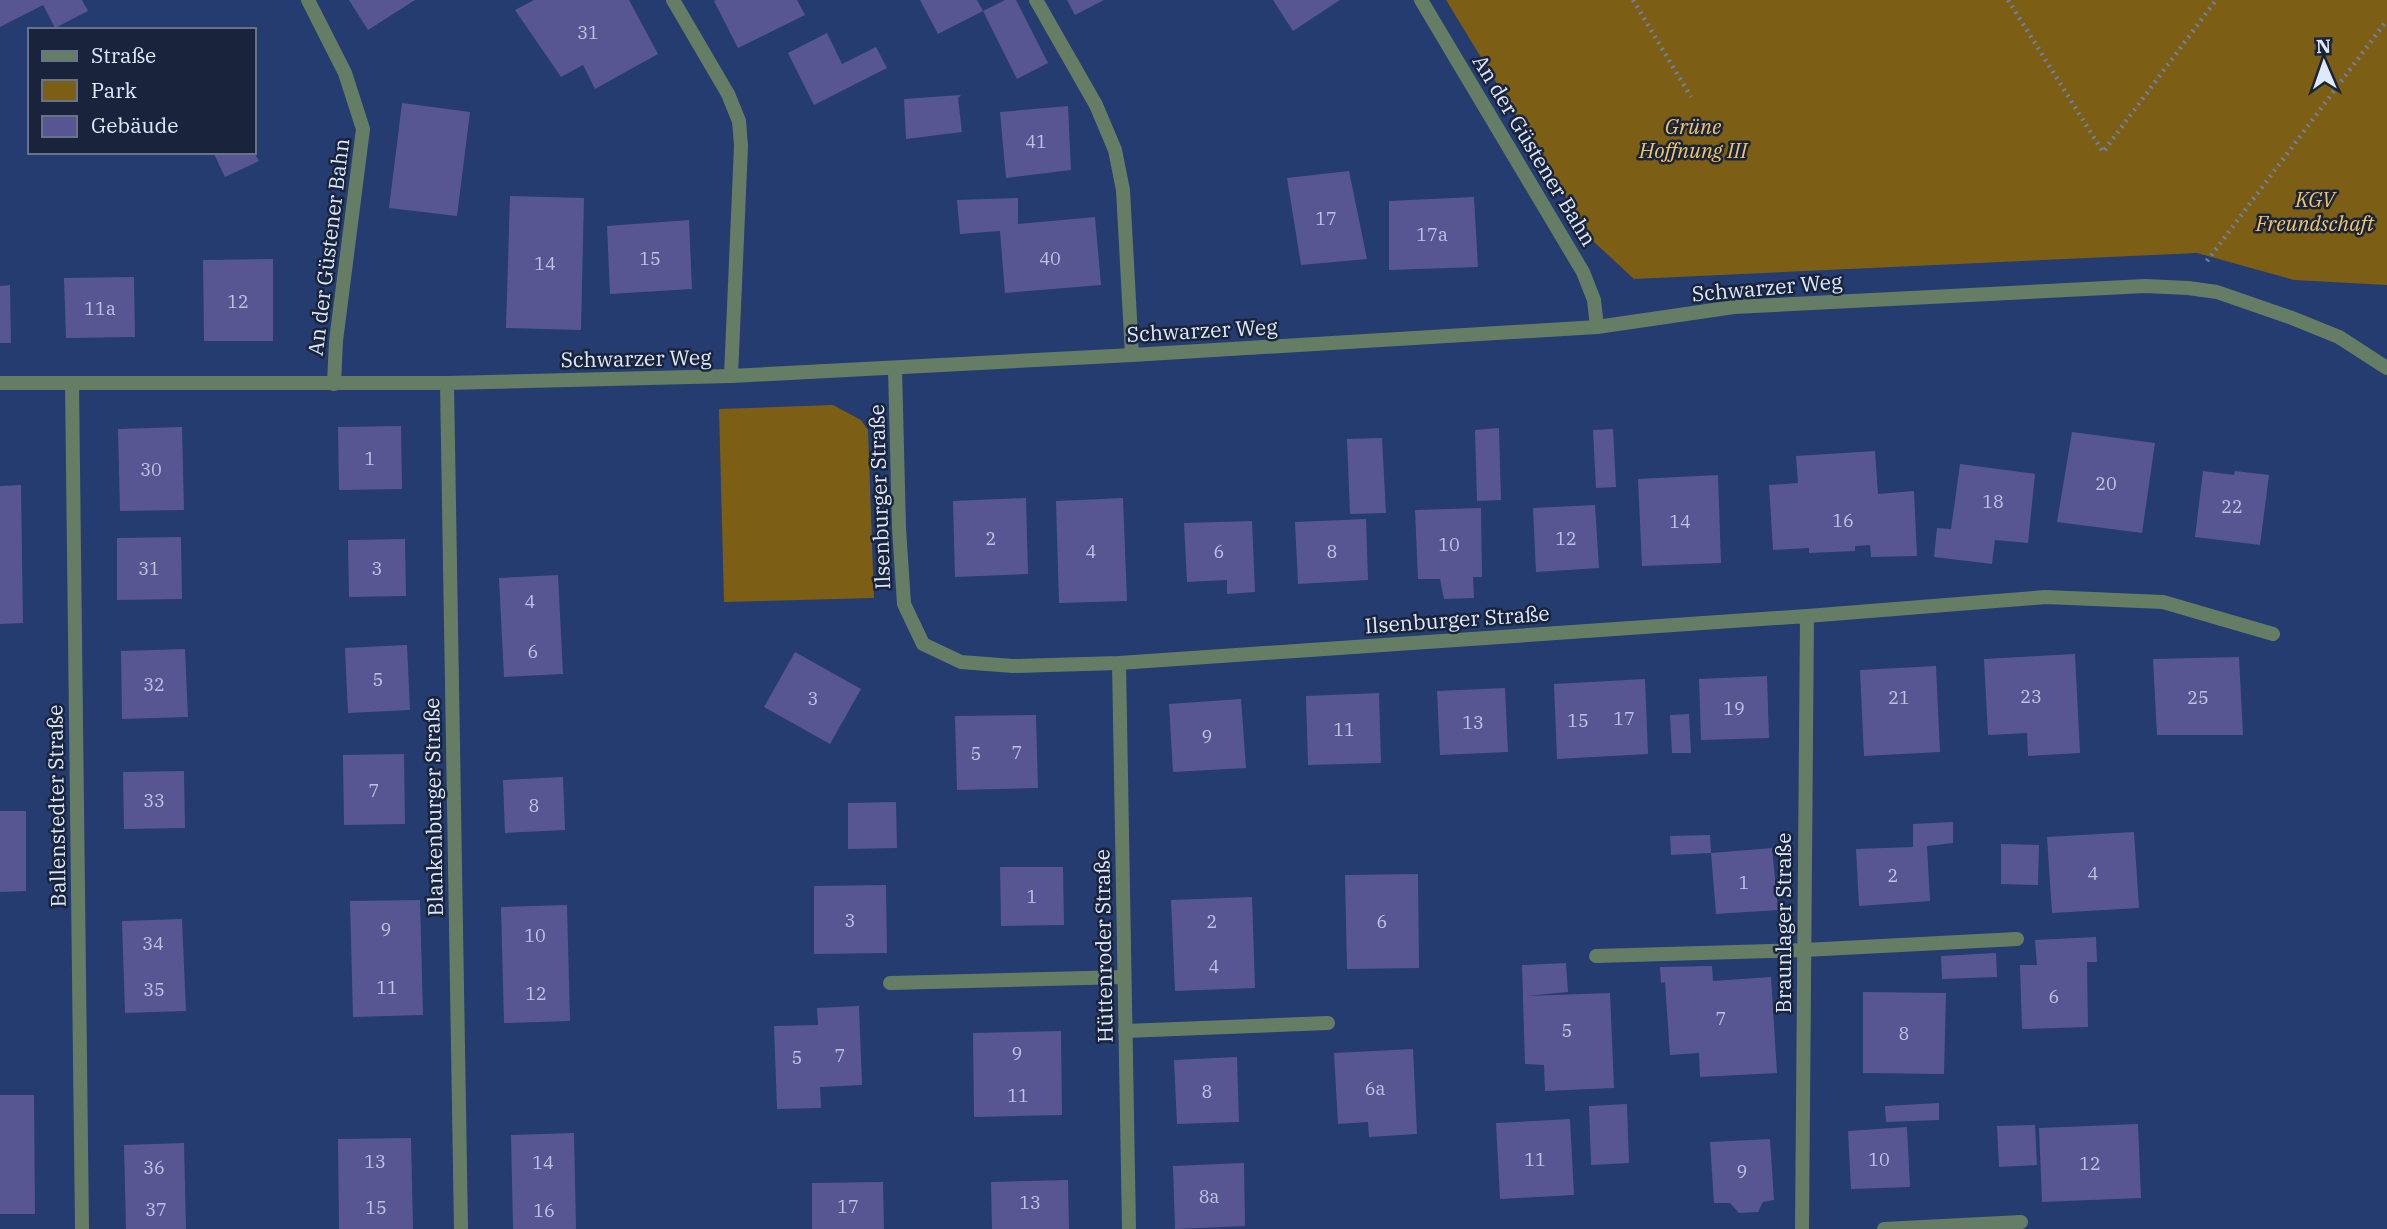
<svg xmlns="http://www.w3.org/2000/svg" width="2387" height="1229" viewBox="0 0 2387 1229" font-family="'IBM Plex Serif',serif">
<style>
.green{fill:#7c5e14}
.building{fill:#585593}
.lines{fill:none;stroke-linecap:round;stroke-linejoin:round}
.path{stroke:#6f81a7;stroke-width:4.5;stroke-dasharray:2 5;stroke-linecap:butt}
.service{stroke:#667d65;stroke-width:14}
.minor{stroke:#667d65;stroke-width:14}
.labels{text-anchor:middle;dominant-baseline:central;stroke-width:5;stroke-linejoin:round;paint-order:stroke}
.number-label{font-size:18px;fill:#bdc4e2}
.park-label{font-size:21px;font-style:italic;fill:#f5c663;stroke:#19243c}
.street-label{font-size:21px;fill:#dfe9fc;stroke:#19243c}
</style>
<rect width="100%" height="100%" fill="#243c6f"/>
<!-- green -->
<path class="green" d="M1446,0H2387V285L2294,280L2197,253L1634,279L1593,241Z
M833,405L861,420L868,430L874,598L724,602L719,409Z"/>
<!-- building -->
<path class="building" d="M0,0H82L88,11L55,28L43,5L0,27Z
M349,0H415L368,30Z
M534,0H629L658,54L595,89L583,65L561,77L515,10Z
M716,0H797L805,15L738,48L714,1Z
M920,0H977L983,11L938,34Z
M1005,0H1016L1048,63L1017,79L983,11Z
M1067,0H1104L1075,15Z
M1273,0H1340L1293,31Z
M827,33L842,64L876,47L887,68L814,105L788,53Z
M961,95L958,98L962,132L906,139L904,99Z
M402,103L470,112L457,216L389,208Z
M1068,106L1071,170L1006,178L1000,112Z
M213,152H254L259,161L225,177Z
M1349,171L1367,259L1301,265L1287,178Z
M510,196L584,198L581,330L506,328Z
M1474,197L1478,267L1389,270V201Z
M1018,198V224L1095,217L1101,285L1005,293L1000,231L960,234L957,200Z
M689,220L692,289L610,294L607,226Z
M273,259V341H204L203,260Z
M134,277L135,337L66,338L64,278Z
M10,285L11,343H0V286Z
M401,426L402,489L339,490L338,427Z
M182,427L184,510L120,511L118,429Z
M1499,428L1501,500L1477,501L1475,430Z
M1613,429L1616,487L1596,488L1593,430Z
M2072,432L2155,443L2142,533L2057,522Z
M1382,438L1386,513L1350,514L1347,439Z
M1875,451L1878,494L1914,491L1917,556L1871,557L1870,545L1855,546V551L1809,553V548L1773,550L1769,485L1798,483L1796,456Z
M1960,464L2035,474L2028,543L1995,540L1992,564L1934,557L1937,528L1951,529Z
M2203,471L2234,475L2235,471L2269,475L2260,545L2195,537Z
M1718,475L1721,563L1642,566L1638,479Z
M21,485L23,623L0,624V486Z
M1026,498L1028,574L955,577L953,501Z
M1123,498L1127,601L1059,603L1056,501Z
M1595,505L1599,568L1536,572L1533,508Z
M1481,508L1482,577H1473L1474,598L1444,599L1440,579H1418L1415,510Z
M1366,519L1368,580L1298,584L1295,522Z
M1252,521L1255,592L1227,594V580L1187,582L1184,523Z
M181,537L182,599L117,600V538Z
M405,539L406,596L349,597L348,540Z
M558,575L563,674L504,677L499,578Z
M407,645L410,710L348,713L345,648Z
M185,649L188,717L122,719L121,651Z
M795,652L861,689L830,744L764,707Z
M2075,654L2080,753L2028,756L2027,733L1988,735L1984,659Z
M2239,657L2243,735H2157L2153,659Z
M1936,666L1940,752L1864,756L1860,670Z
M1767,676L1769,738L1701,740L1699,679Z
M1645,679L1648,754L1557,759L1554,684Z
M1505,688L1508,752L1440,755L1437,691Z
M1379,693L1381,763L1308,765L1306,696Z
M1241,699L1246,768L1173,772L1169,704Z
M1689,714L1691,753H1672L1670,715Z
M1036,715L1038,788L957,790L955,716Z
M404,754L405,824L344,825L343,755Z
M184,771L185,828L124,829L123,772Z
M563,777L565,830L505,833L503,780Z
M896,802L897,848L848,849V803Z
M0,811H26V891L0,892Z
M1953,822V843L1927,846L1930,901L1859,906L1856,849L1913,847V824Z
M2134,832L2139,908L2052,913L2047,837Z
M1710,835L1711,853L1772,848L1778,910L1716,914L1711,853L1671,855L1670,836Z
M2001,844L2039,845L2038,885L2001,884Z
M1000,867H1063L1064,925L1001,926Z
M1418,874L1419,968L1347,969L1345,875Z
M886,885L887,953L814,954V886Z
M1252,897L1255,988L1175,991L1171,900Z
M420,900L423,1015L353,1017L350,901Z
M567,905L570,1021L504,1023L501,907Z
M182,919L186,1011L125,1013L122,921Z
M2096,937L2097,962H2087L2088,1027L2022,1029L2020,965H2037L2035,940Z
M1996,953L1997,977L1942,979L1941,956Z
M1566,963L1568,992L1526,996L1610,993L1614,1088L1545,1091L1544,1065L1525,1064L1522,965Z
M1712,966L1713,981L1771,977L1777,1073L1700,1077L1699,1053L1670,1055L1665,982L1661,983L1660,967Z
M1863,992L1946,993L1944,1074L1863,1073Z
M859,1006L862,1085L820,1087L821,1108L777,1109L774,1026L818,1025L817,1008Z
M1061,1031L1062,1115L974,1117L973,1033Z
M1413,1049L1417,1134L1369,1137L1368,1122L1338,1124L1334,1053Z
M1237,1057L1239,1122L1177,1124L1174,1060Z
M0,1095H34L35,1214H0Z
M1939,1103V1120L1886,1122L1885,1106Z
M1627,1104L1629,1163L1591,1165L1589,1106Z
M1570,1119L1574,1195L1500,1199L1496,1123Z
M2138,1124L2141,1198L2042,1202L2039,1128Z
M2035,1125L2037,1165L1999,1167L1997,1126Z
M1907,1127L1910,1187L1851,1189L1848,1131Z
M574,1133L576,1229H513L511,1135Z
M411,1138L413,1229H339L338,1139Z
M1770,1139L1774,1200L1763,1202L1758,1212L1739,1213L1730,1203H1714L1710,1142Z
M184,1143L186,1229H126L124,1145Z
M1244,1163L1245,1226L1175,1229L1173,1166Z
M1068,1180L1069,1229H992L991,1182Z
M883,1182L884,1229H812V1183Z"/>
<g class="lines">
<!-- path -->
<path class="path" d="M1633,0L1691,97
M2008,0L2103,152L2216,0
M2207,261L2387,20"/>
<!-- service -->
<path class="service" d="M1596,956L1804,950L2017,939
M890,983L1124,977
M1125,1031L1328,1023
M1884,1229L2021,1222"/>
<!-- minor -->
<path class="minor" d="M308,0L345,73L363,129L336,341L334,384
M673,0L728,94L739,121L741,146L731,376
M1036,0L1096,105L1115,150L1123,190L1132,355
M1421,0L1583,272L1594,300L1597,327
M895,368L899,528L904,604L923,644L961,662L1013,666L1119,663L1807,616L2046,597L2163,602L2273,634
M0,383H447L731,376L1132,355L1597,327L1734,307L2145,286L2188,288L2217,292L2292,318L2339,337L2387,368
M72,383L82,1229
M447,383L461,1229
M1119,663L1129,1229
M1802,1229L1807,616"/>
</g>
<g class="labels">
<!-- number labels -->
<g class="number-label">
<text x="588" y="32">31</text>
<text x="1036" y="141">41</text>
<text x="1326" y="218">17</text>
<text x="1432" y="234">17a</text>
<text x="650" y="258">15</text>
<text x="1050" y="258">40</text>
<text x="545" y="263">14</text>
<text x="238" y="301">12</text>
<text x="100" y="308">11a</text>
<text x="370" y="458">1</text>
<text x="151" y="469">30</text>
<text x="2106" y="483">20</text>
<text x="1993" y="501">18</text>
<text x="2232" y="506">22</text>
<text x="1843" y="520">16</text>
<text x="1680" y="521">14</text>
<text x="991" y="538">2</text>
<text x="1566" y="538">12</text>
<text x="1449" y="544">10</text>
<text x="1091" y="551">4</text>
<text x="1219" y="551">6</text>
<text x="1332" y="551">8</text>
<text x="149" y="568">31</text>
<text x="377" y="568">3</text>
<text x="530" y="601">4</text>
<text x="533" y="651">6</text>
<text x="378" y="679">5</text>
<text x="154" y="684">32</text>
<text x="2031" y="696">23</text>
<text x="1899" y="697">21</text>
<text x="2198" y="697">25</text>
<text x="813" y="698">3</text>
<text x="1734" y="708">19</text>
<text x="1624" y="718">17</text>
<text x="1578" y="720">15</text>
<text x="1473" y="722">13</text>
<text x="1344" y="729">11</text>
<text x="1207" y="736">9</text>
<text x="1017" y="752">7</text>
<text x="976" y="753">5</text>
<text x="374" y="790">7</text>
<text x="154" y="800">33</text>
<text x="534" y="805">8</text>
<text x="2093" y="873">4</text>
<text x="1893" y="875">2</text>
<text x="1744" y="882">1</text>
<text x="1032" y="896">1</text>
<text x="850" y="920">3</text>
<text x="1212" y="921">2</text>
<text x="1382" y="921">6</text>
<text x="386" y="929">9</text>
<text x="535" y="935">10</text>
<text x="153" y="943">34</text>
<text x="1214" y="966">4</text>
<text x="387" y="987">11</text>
<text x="154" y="989">35</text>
<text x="536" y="993">12</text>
<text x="2054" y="996">6</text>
<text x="1721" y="1018">7</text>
<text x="1567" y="1030">5</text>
<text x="1904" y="1033">8</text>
<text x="1017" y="1053">9</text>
<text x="840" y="1055">7</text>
<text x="797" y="1057">5</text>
<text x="1375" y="1088">6a</text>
<text x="1207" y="1091">8</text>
<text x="1018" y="1095">11</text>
<text x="1535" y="1159">11</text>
<text x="1879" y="1159">10</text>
<text x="375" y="1161">13</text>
<text x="543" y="1162">14</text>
<text x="2090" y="1163">12</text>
<text x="154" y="1167">36</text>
<text x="1742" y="1171">9</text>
<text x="1209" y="1196">8a</text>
<text x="1030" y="1202">13</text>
<text x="848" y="1206">17</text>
<text x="376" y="1207">15</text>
<text x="156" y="1209">37</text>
<text x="544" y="1210">16</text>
</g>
<!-- park labels -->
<g class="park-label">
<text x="1693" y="126">Grüne<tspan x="1693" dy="24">Hoffnung III</tspan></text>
<text x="2315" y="199">KGV<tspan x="2315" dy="24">Freundschaft</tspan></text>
</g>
<!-- street labels -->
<g class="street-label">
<text transform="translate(1535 150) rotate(59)">An der Güstener Bahn</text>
<text transform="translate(328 247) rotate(-83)">An der Güstener Bahn</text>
<text transform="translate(1767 287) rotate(-5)">Schwarzer Weg</text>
<text transform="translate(1202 330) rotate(-3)">Schwarzer Weg</text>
<text transform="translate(636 358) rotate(-1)">Schwarzer Weg</text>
<text transform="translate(879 497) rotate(-92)">Ilsenburger Straße</text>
<text transform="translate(1457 619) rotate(-4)">Ilsenburger Straße</text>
<text transform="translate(56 806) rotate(-91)">Ballenstedter Straße</text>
<text transform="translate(433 807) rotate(-91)">Blankenburger Straße</text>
<text transform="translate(1783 923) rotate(-90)">Braunlager Straße</text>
<text transform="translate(1103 946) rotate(-91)">Hüttenroder Straße</text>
</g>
</g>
<!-- legend -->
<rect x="28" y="28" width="228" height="126" fill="#19243c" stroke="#687389" stroke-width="2"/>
<rect x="42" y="51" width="35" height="10" fill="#667d65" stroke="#687389" stroke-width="2"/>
<text x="91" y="63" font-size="21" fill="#dfe9fc">Straße</text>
<rect x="42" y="80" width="35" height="21" fill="#7c5e14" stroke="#687389" stroke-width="2"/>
<text x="91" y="98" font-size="21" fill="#dfe9fc">Park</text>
<rect x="42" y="116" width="35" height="21" fill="#585593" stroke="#687389" stroke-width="2"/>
<text x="91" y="133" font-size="21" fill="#dfe9fc">Gebäude</text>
<!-- north arrow -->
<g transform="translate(2324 63) rotate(358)" stroke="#19243c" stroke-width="5" paint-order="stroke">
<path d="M0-5L12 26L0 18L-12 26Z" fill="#dfe9fc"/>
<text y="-10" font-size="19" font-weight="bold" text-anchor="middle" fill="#dfe9fc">N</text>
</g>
</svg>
